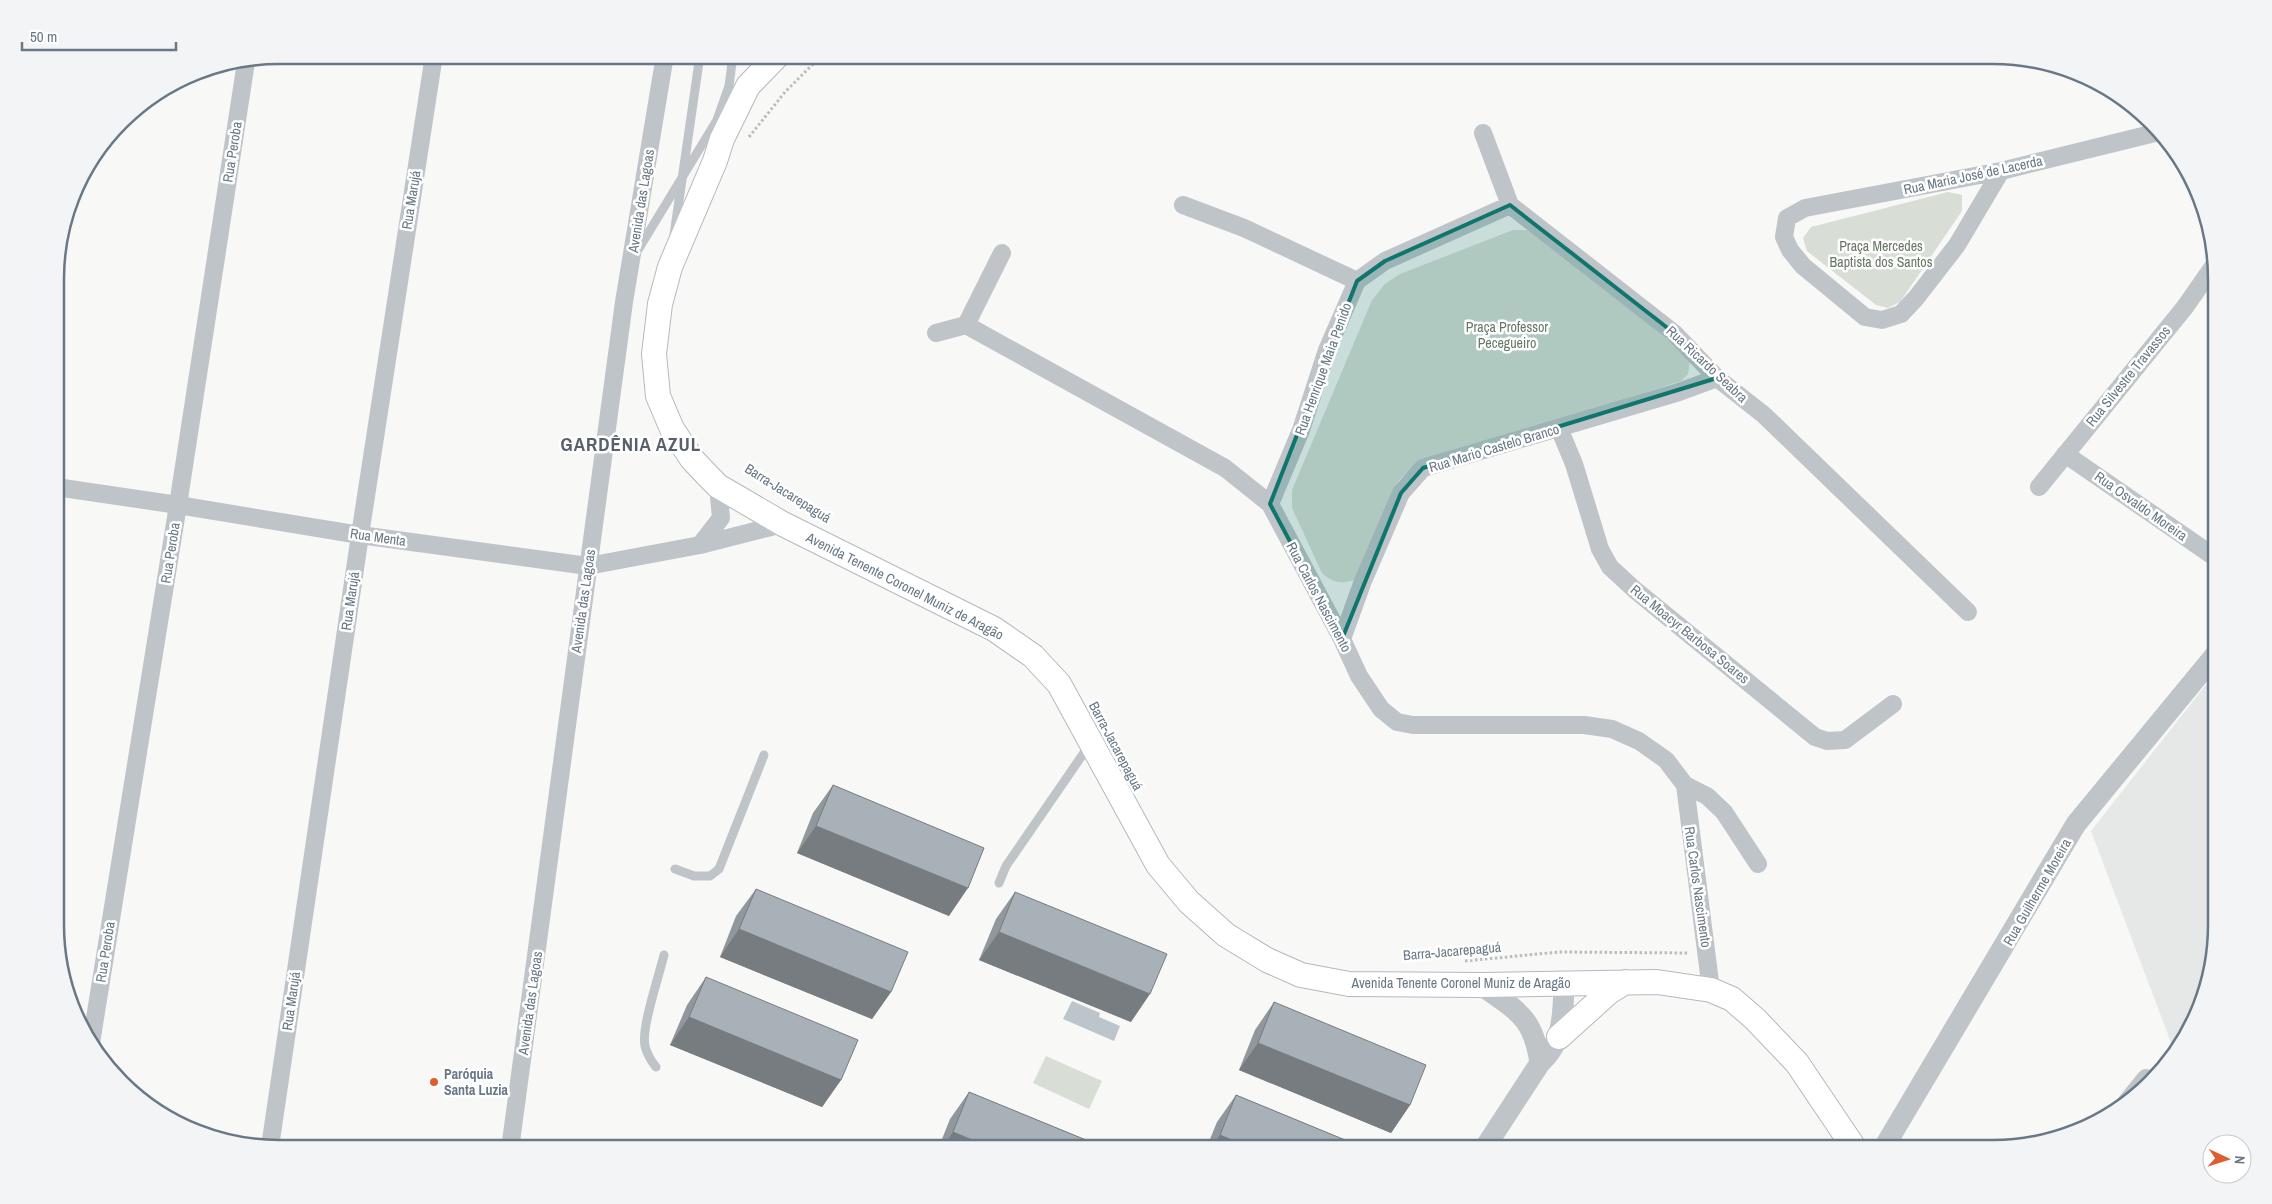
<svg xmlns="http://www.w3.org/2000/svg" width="2272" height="1204" viewBox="0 0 2272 1204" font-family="'Archivo Narrow',sans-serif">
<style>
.built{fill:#e6e7e7}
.green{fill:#d8ddd5}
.water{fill:#bbc5ca}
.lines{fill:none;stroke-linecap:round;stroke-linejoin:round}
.secondary-casing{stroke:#b4b9be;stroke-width:26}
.path{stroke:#babdc0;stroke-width:3;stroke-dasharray:2.5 2.5;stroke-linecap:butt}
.service{stroke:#bfc4c8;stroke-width:9}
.minor{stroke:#bfc4c8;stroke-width:18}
.tertiary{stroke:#bfc4c8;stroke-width:21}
.secondary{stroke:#fff;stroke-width:24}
.wall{fill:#90989d}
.shaded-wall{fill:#767c80}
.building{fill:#a8b1b7;stroke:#767c80}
.marked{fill:#0f766e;fill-opacity:0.2;stroke:#0f766e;stroke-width:4;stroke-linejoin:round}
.poi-dot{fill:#df5d2f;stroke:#fff;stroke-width:2}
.labels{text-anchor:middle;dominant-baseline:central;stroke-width:5;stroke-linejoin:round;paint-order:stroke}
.street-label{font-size:14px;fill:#687886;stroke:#fff}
.park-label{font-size:14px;fill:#667863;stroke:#fff}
.poi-label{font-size:14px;font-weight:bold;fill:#687886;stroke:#fff;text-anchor:start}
.district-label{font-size:19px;font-weight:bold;letter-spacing:1px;fill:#56616b;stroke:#fff}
.rim{fill:none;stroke:#687886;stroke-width:2.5}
</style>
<rect width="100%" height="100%" fill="#f8f8f6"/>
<!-- built -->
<path class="built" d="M2216,672L2217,925L2194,1024L2175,1053L2091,831Z"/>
<!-- green -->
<path class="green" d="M1948,192L1962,195V211L1900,302L1888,308L1876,305L1807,251L1803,238L1811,227Z
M1513,230H1528L1541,235L1685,354L1690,361L1688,374L1681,381L1416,465L1399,480L1392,492L1359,574L1354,580C1341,585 1332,582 1322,573L1292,508V490L1372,300L1385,284L1400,274Z
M1046,1056L1102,1081L1089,1109L1033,1083Z"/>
<!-- water -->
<path class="water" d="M1072,1001L1100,1013L1099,1017L1120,1026L1114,1041L1063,1019Z"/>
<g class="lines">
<!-- secondary casing -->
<g class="secondary-casing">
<path id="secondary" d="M778,55L748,86L722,139L715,161L670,267L660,304L654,354L658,396L672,429L692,459L708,476L718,486L783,524L994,629L1033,656L1059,684L1158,865L1189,902L1226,935L1267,960L1301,975L1349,984L1481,985L1657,982L1711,990L1732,999L1755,1019L1797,1063L1855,1149
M1559,1037L1609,992L1625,982"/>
</g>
<!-- path -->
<path class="path" d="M749,137L785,92L822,55
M1465,961L1559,952L1689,953"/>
<!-- service -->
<path class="service" d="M674,235L700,55
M638,250L717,120L729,86L733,55
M675,869L694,876H710L719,869L764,755
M999,883L1006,866L1090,744
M656,1067C651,1061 647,1054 645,1046C641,1028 659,976 664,955"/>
<!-- minor -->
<path class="minor" d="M1483,133L1510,205L1674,333L1717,378L1764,415L1968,612
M2001,171L1957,245L1916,298L1901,314L1882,320L1865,317L1803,266L1790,250L1784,237L1787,218L1805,208L2001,171L2159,132
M1183,205L1244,228L1357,281
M966,325L1225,468L1270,504L1342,639L1359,676L1381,709L1397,722L1413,725H1584L1612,729L1639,741L1666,760L1685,785L1707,796L1724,812L1758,864
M936,333L966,325L1002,253
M1559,428L1574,464L1600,549L1610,567L1635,590L1815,737L1827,741L1845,740L1893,704
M2065,454L2216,558
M56,487L178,505L360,535L588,566L700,545L783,524
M2039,487L2185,307L2215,264
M1270,504L1301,430L1327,350L1357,281L1385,261L1510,205
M700,545L721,518L718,486
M1342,639L1363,581L1401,493L1423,468L1679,392L1717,378
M1685,785L1711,990
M91,1043L178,505L246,62
M2125,1104L2146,1078
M270,1147L360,535L434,55
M510,1149L624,302L665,55"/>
<!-- tertiary -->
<path class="tertiary" d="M1481,985C1517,1011 1533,1016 1540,1063
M1484,1149L1540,1063C1564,1042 1563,1013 1564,983
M1883,1149L2076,824L2216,654"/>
<!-- secondary -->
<use href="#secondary" class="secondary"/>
</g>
<!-- wall -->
<path class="wall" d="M833,785L949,916L797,853L813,813Z
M756,889L891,992L872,1019L720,957L736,916Z
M1015,892L1131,1022L979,960L996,919Z
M706,977L841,1080L822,1107L670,1045L687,1005Z
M1274,1002L1410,1105L1391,1133L1239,1070L1255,1030Z
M969,1092L1108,1149H938L950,1119Z
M1236,1095L1367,1149H1206L1217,1122Z"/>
<!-- shaded-wall -->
<path class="shaded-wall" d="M816,826L968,888L949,916L797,853Z
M739,929L891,992L872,1019L720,957Z
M999,932L1150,994L1131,1022L979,960Z
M689,1017L841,1080L822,1107L670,1045Z
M1258,1043L1410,1105L1391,1133L1239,1070Z
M953,1132L994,1149H941Z
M1220,1135L1253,1149H1210Z"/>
<!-- building -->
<path class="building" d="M833,785L984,848L968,888L816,826Z
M756,889L908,952L891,992L739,929Z
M1015,892L1167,954L1150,994L999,932Z
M706,977L858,1040L841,1080L689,1017Z
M1274,1002L1426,1065L1410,1105L1258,1043Z
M969,1092L1108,1149H994L953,1132Z
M1236,1095L1367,1149H1253L1220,1135Z"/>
<!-- marked area -->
<path class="marked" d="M1510,205L1674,333L1717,378L1423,468L1401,493L1342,639L1270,504L1357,281L1385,261Z"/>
<!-- markers -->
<circle class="poi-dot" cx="434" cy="1082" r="5"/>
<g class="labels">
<!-- street labels -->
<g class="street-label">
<text transform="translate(232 152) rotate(-81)">Rua Peroba</text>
<text transform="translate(1973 175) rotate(-12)">Rua Maria José de Lacerda</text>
<text transform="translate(411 200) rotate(-81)">Rua Marujá</text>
<text transform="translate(641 201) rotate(-81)">Avenida das Lagoas</text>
<text transform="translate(1707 364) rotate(43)">Rua Ricardo Seabra</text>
<text transform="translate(1323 369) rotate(-70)">Rua Henrique Maia Penido</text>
<text transform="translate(2128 376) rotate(-51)">Rua Silvestre Travassos</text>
<text transform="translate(1494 448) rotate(-17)">Rua Mario Castelo Branco</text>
<text transform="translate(788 493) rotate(32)">Barra-Jacarepaguá</text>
<text transform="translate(2141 506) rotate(35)">Rua Osvaldo Moreira</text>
<text transform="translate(378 537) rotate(8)">Rua Menta</text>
<text transform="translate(170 553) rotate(-81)">Rua Peroba</text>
<text transform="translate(905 586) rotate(27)">Avenida Tenente Coronel Muniz de Aragão</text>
<text transform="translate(1319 597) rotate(62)">Rua Carlos Nascimento</text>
<text transform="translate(350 601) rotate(-82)">Rua Marujá</text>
<text transform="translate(583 601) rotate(-82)">Avenida das Lagoas</text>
<text transform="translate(1690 634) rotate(39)">Rua Moacyr Barbosa Soares</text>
<text transform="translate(1116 746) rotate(62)">Barra-Jacarepaguá</text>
<text transform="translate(1698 887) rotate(82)">Rua Carlos Nascimento</text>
<text transform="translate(2037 892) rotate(-60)">Rua Guilherme Moreira</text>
<text transform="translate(1452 951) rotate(-5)">Barra-Jacarepaguá</text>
<text transform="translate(105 952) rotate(-81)">Rua Peroba</text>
<text x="1461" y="983">Avenida Tenente Coronel Muniz de Aragão</text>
<text transform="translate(291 1001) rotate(-82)">Rua Marujá</text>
<text transform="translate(530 1003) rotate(-82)">Avenida das Lagoas</text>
</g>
<!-- park labels -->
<g class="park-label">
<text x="1881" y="246">Praça Mercedes<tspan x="1881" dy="16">Baptista dos Santos</tspan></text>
<text x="1507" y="327">Praça Professor<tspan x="1507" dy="16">Pecegueiro</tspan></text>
</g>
<!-- poi labels -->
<g class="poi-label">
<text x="444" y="1074">Paróquia<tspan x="444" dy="16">Santa Luzia</tspan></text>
</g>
<!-- district labels -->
<g class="district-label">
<text x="631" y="444">GARDÊNIA AZUL</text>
</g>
</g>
<!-- crop -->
<path d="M0 0H2272V1204H0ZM279 64H1993A215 215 0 0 1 2208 279V925A215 215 0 0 1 1993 1140H279A215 215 0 0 1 64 925V279A215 215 0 0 1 279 64Z" fill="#f3f4f5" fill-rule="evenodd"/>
<path class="rim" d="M279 64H1993A215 215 0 0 1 2208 279V925A215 215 0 0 1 1993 1140H279A215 215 0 0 1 64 925V279A215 215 0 0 1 279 64Z"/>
<!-- north arrow -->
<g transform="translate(2227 1159) rotate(94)"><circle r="24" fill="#ffffff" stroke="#c3c9cf"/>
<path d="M0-4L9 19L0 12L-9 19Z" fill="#df5d2f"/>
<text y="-8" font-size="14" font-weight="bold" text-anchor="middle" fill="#687886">N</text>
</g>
<!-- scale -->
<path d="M22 42v8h154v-8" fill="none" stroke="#687886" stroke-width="2.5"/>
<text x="30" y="42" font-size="15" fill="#687886" stroke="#ffffff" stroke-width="4" paint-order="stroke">50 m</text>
</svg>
